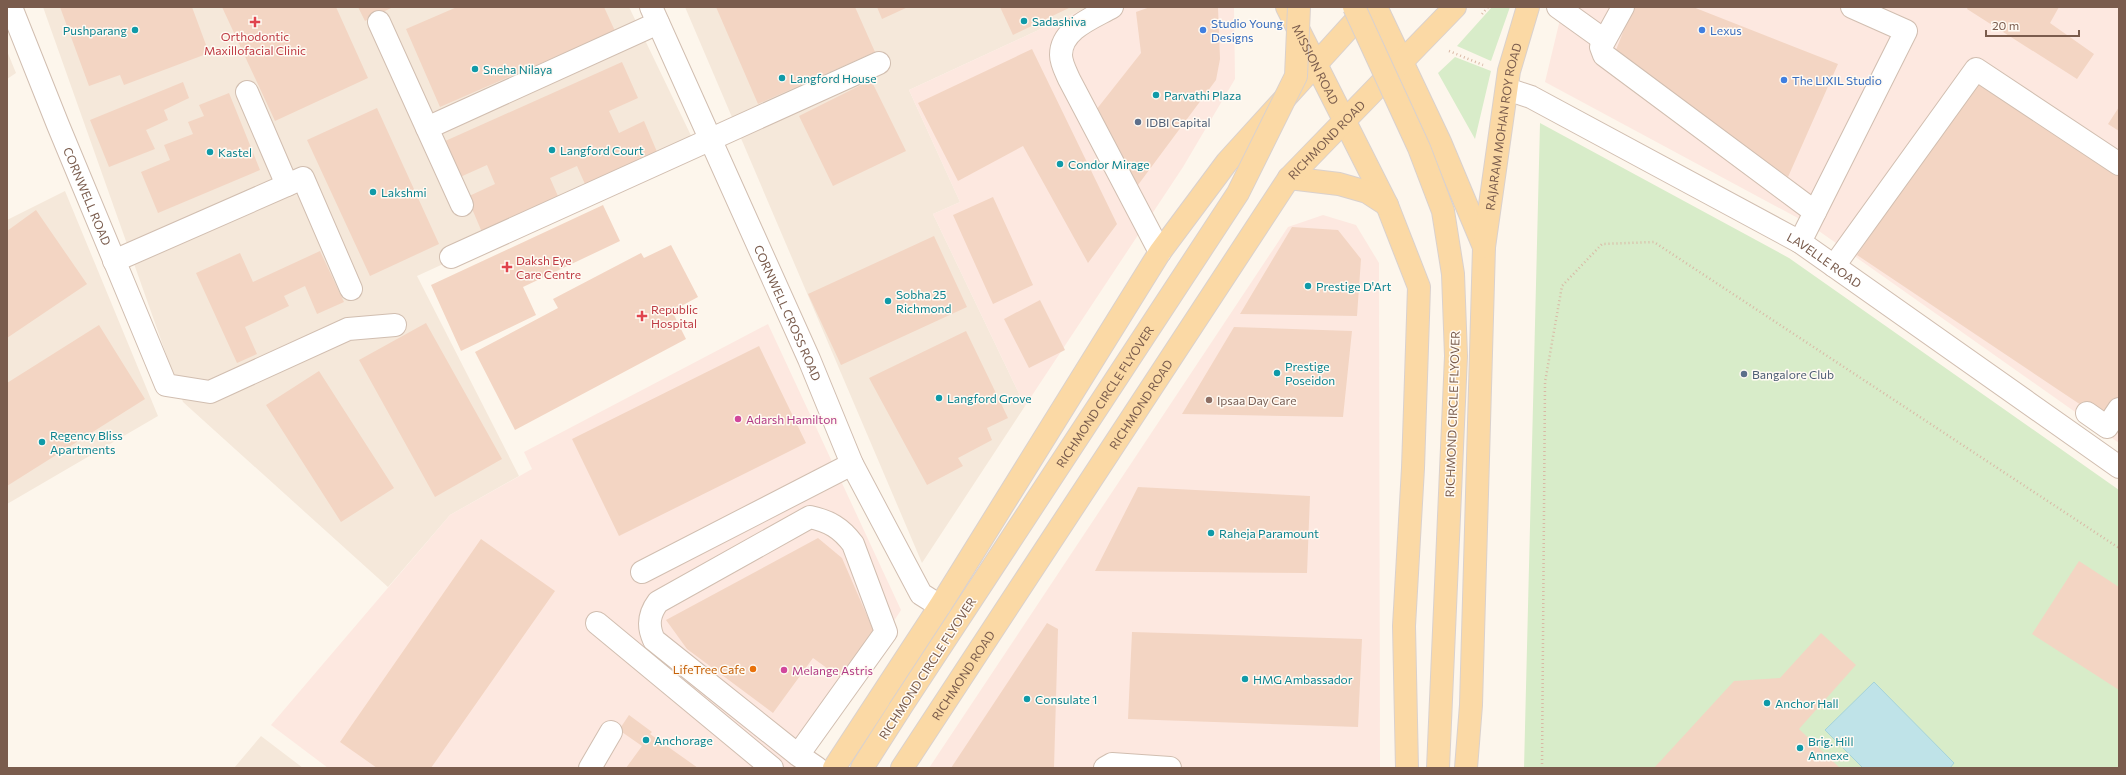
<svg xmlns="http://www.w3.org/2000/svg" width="2126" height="775" viewBox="0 0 2126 775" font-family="Commissioner,sans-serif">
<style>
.residential{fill:#f5e8da}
.commercial{fill:#fde8e0}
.green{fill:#d8ecc9}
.water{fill:#bfe3e8;stroke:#a5d3da}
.building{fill:#f3d5c3}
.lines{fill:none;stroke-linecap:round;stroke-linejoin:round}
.minor-casing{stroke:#d1beb0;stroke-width:24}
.major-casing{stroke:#dad1cd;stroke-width:24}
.path{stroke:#d9b8a5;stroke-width:2.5;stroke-dasharray:1 3;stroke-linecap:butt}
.minor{stroke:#fff;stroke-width:22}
.major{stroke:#fbd9a5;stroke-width:22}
.major-bridge-casing{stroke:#dad1cd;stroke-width:24;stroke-linecap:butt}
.major-bridge{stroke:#fbd9a5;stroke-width:22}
.culture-dot{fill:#0f9aa8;stroke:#fffaf3;stroke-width:1.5}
.health-dot{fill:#e0444e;stroke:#fffaf3;stroke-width:1.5}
.shop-dot{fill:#3f7fe0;stroke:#fffaf3;stroke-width:1.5}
.service-dot{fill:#5c6f8a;stroke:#fffaf3;stroke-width:1.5}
.education-dot{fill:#8d6e63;stroke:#fffaf3;stroke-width:1.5}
.hotel-dot{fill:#d1479c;stroke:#fffaf3;stroke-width:1.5}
.food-dot{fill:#e8710a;stroke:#fffaf3;stroke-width:1.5}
.labels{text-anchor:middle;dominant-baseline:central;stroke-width:3;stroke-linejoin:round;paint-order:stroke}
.culture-label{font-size:12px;fill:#0d838f;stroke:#fffaf3;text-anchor:start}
.shop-label{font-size:12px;fill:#366cbe;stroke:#fffaf3;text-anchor:start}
.health-label{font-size:12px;fill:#be3a42;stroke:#fffaf3;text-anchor:start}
.street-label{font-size:12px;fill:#7a5c4d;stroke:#fffaf3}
.service-label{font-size:12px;fill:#4e5e75;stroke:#fffaf3;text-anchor:start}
.education-label{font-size:12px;fill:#785e54;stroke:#fffaf3;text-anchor:start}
.hotel-label{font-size:12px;fill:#b23c85;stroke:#fffaf3;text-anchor:start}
.food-label{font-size:12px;fill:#c56008;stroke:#fffaf3;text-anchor:end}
</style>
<rect width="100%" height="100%" fill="#fdf6ec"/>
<!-- residential -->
<path class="residential" d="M43,7H629L697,148L417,276L519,476L450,515L388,587L183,402Z
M685,7H1088L909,90L960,202L933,214L1025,406L922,563Z
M7,51L16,73L7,79Z
M65,191L158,416L7,504V220Z
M261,736L303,768H234Z"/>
<!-- commercial -->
<path class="commercial" d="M1088,7H1234L1235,79L1183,167L1025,406L933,214L960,202L909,90Z
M1563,7H2119V443L1809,224L1545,82Z
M1323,215L1356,225L1379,263L1380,768H929L1288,227Z
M768,324L901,610L800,768H328L271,725L450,515L532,469L524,452Z"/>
<!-- green -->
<path class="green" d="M1492,7H1510L1491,61L1457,46Z
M1455,57L1491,71L1475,139L1438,73Z
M1540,123L1789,258L2119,490V768H1524Z"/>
<!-- water -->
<path class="water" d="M1874,682L1954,763L1950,768H1863L1825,730Z"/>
<!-- building -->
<path class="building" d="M60,7H192L209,53L124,85L120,75L89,86Z
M222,7H336L368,78L275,121Z
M358,7H393L365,21Z
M457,7H604L615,31L440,107L406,29Z
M716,7H855L875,52L758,104Z
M877,7H908L882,19Z
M1000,7H1071L1013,35Z
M1150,7H1218L1220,59L1216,80L1135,189L1096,110L1141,53L1136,12Z
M1633,7H1693L1838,64L1788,177L1614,55Z
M1968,7H2059L2050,23L2094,54L2077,79L1967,9Z
M1032,49L1117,224L1088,263L1023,146L958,181L918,103Z
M622,62L638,98L609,111L619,133L644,121L660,159L588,191L577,166L550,178L561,203L484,237L467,197L495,184L487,165L458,178L443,142Z
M1979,75L2119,169V400L2105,421L1857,255Z
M871,80L906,151L833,186L799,116Z
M183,82L189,98L164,110L168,120L146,130L155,149L109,167L90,120Z
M229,93L260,170L158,213L141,172L170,160L164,145L193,134L188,122L204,116L199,105Z
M2119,107V131L2108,124Z
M377,108L439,244L370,276L307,140Z
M993,197L1033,285L993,304L953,215Z
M603,205L620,241L523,287L536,315L461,351L431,285Z
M36,210L87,284L7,338V231Z
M1292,227L1338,230L1361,259L1357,316L1240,314Z
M934,236L967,307L841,365L808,294Z
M671,245L698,297L672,311L686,339L515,430L475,352L558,308L553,299L641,253L644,258Z
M320,251L344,302L317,314L305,286L284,296L289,306L245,327L257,354L237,363L196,273L240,253L253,282Z
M1040,300L1065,350L1029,368L1004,319Z
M426,323L502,459L435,497L359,360Z
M99,325L145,399L7,486V383Z
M1234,327L1352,331L1343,417L1182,414Z
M966,331L1008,418L987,428L992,440L958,458L963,466L927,485L869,378Z
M759,346L806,443L619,536L572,439Z
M319,371L394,488L341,522L266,405Z
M1138,487L1310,496L1307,573L1095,571Z
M818,538L842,558L875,634L842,679L813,658L773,713L687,649L666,620Z
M481,539L555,591L431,768H377L340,742Z
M2079,561L2119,587V690L2032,634Z
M1047,623L1058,629L1054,768H951Z
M1132,632L1362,639L1358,727L1128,719Z
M1821,633L1856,665L1799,729L1840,768H1654L1734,681L1780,678Z
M629,715L652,732L650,734L698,768H626L642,746L619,730Z"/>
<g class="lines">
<!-- minor casing -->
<g class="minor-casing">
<g id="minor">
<path id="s1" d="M11,7L58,125L166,385L210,392L348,329L395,325"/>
<path id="s2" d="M651,7L809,359L852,464L921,594L940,606"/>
<path d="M1112,7C1093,18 1061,29 1061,55C1061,63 1066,72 1069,79L1160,252"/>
<path d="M1558,7L1604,40"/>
<path d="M1623,7L1601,47L1604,55L1815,212"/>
<path d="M379,22L427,128L658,23"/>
<path id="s3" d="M1507,89L1531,97L1800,242L2119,467"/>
<path d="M247,92L287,185"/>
<path d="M427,128L462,205"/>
<path d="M1800,242L1906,31L1852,7"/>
<path d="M451,257L879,63"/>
<path d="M114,261L303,178L351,289"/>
<path d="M1834,266L1976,69L2119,164"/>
<path d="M2087,413L2107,427L2119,409"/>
<path d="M642,572L852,464"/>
<path d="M597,623L772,768"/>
<path d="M798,755L886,632L853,544C841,528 829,521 810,517L658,602C649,614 647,625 654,640L798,755L817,768"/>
<path d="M590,768L611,732"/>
<path d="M1105,768L1112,764L1170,768"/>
</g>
</g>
<!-- major casing -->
<g class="major-casing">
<g id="major">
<path id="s4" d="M1287,7L1387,205L1419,287L1413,468L1404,626L1407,768"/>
<path d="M1376,7L1440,142L1484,247L1471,705L1466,768"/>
<path d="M1289,178L1339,184L1367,192L1387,205"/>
<path id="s5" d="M1484,247L1509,71L1528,7"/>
<path d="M834,768L940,606L1160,252L1227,162L1368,7"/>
<path d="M862,768L899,710"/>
<path id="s6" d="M902,768L1289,178L1455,7"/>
</g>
</g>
<!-- path -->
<path class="path" d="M1482,14L1488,7
M1449,51L1483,65
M1542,768L1545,382L1562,286L1602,244L1654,242L2119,548"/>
<!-- minor -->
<use href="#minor" class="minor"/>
<!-- major -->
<use href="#major" class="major"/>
<!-- major-bridge casing -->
<g class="major-bridge-casing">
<g id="major-bridge">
<path d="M1354,7L1419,148L1443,211L1453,274L1456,356L1438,768"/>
<path id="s7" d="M899,710L1238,193L1296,76L1299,7"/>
</g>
</g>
<!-- major-bridge -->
<use href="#major-bridge" class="major-bridge"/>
</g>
<!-- markers -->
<g class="culture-dot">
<circle cx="1024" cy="21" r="4"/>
<circle cx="135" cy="30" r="4"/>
<circle cx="475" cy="69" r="4"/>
<circle cx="782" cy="78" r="4"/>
<circle cx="1156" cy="95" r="4"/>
<circle cx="552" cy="150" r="4"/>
<circle cx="210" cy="152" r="4"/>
<circle cx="1060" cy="164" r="4"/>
<circle cx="373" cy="192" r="4"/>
<circle cx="1308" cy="286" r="4"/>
<circle cx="888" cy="301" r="4"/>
<circle cx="1277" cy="373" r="4"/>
<circle cx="939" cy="398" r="4"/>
<circle cx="42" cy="442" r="4"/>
<circle cx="1211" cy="533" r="4"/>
<circle cx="1245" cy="679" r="4"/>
<circle cx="1027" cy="699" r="4"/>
<circle cx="1767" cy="703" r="4"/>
<circle cx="646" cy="740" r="4"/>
<circle cx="1800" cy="748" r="4"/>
</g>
<g class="health-dot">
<path d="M253 16h4v4h4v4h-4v4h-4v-4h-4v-4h4z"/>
<path d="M505 261h4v4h4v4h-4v4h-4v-4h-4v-4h4z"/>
<path d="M640 310h4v4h4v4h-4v4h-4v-4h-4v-4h4z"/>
</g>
<g class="shop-dot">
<circle cx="1203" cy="30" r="4"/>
<circle cx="1702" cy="30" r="4"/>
<circle cx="1784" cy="80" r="4"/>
</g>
<g class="service-dot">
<circle cx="1138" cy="122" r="4"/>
<circle cx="1744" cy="374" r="4"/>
</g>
<circle class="education-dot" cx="1209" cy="400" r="4"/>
<g class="hotel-dot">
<circle cx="738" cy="419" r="4"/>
<circle cx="784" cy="670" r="4"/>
</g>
<circle class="food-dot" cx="753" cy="669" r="4"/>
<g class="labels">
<!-- culture labels -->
<g class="culture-label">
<text x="1032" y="21">Sadashiva</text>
<text x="127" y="30" text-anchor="end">Pushparang</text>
<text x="483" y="69">Sneha Nilaya</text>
<text x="790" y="78">Langford House</text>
<text x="1164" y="95">Parvathi Plaza</text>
<text x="560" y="150">Langford Court</text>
<text x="218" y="152">Kastel</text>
<text x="1068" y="164">Condor Mirage</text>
<text x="381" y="192">Lakshmi</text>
<text x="1316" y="286">Prestige D'Art</text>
<text x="896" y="294">Sobha 25<tspan x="896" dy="14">Richmond</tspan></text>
<text x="1285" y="366">Prestige<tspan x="1285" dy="14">Poseidon</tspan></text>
<text x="947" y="398">Langford Grove</text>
<text x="50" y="435">Regency Bliss<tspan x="50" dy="14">Apartments</tspan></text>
<text x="1219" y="533">Raheja Paramount</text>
<text x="1253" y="679">HMG Ambassador</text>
<text x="1035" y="699">Consulate 1</text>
<text x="1775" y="703">Anchor Hall</text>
<text x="654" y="740">Anchorage</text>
<text x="1808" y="741">Brig. Hill<tspan x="1808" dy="14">Annexe</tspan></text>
</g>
<!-- shop labels -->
<g class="shop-label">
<text x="1211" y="23">Studio Young<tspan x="1211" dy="14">Designs</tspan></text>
<text x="1710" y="30">Lexus</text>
<text x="1792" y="80">The LIXIL Studio</text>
</g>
<!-- health labels -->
<g class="health-label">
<text x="255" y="36" text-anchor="middle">Orthodontic<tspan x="255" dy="14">Maxillofacial Clinic</tspan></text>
<text x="516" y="260">Daksh Eye<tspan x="516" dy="14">Care Centre</tspan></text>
<text x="651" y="309">Republic<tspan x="651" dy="14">Hospital</tspan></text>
</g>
<!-- street labels -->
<g class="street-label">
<text stroke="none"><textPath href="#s4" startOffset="64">MISSION ROAD</textPath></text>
<text stroke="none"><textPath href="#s5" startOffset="122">RAJARAM MOHAN ROY ROAD</textPath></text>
<text stroke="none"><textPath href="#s6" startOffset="759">RICHMOND ROAD</textPath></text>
<text stroke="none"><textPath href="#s1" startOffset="204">CORNWELL ROAD</textPath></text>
<text stroke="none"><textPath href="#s3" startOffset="361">LAVELLE ROAD</textPath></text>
<text stroke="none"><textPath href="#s2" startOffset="335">CORNWELL CROSS ROAD</textPath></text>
<text stroke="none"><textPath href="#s7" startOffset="375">RICHMOND CIRCLE FLYOVER</textPath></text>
<text stroke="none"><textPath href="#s6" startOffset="435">RICHMOND ROAD</textPath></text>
<text transform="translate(1452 414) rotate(-88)">RICHMOND CIRCLE FLYOVER</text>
<text transform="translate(927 668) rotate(-57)">RICHMOND CIRCLE FLYOVER</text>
<text stroke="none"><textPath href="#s6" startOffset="111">RICHMOND ROAD</textPath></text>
</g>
<!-- service labels -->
<g class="service-label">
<text x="1146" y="122">IDBI Capital</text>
<text x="1752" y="374">Bangalore Club</text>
</g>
<!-- education labels -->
<g class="education-label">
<text x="1217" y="400">Ipsaa Day Care</text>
</g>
<!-- hotel labels -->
<g class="hotel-label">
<text x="746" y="419">Adarsh Hamilton</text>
<text x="792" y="670">Melange Astris</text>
</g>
<!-- food labels -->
<g class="food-label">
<text x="745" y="669">LifeTree Cafe</text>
</g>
</g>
<!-- border -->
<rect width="2126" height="775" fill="none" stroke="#7a5c4d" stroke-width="16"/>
<!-- scale -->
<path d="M1986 30v6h93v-6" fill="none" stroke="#7a5c4d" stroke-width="2"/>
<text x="1992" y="30" font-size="12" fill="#7a5c4d" stroke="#fffaf3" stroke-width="3" paint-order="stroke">20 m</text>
</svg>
